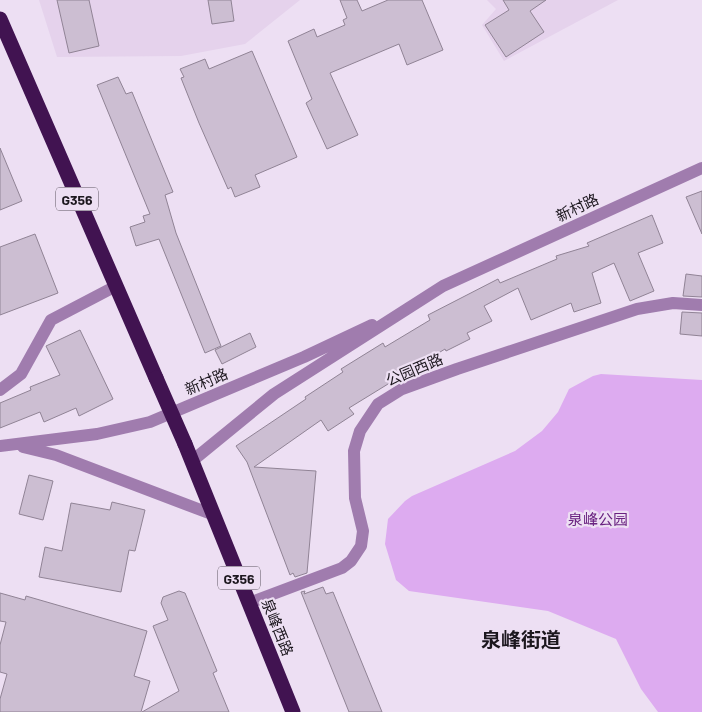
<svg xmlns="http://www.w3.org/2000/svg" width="702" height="712" viewBox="0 0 702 712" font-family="Barlow,'Noto Sans SC',sans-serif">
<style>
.built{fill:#e5d2ec}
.green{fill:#ddabf0}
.building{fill:#ccbed2;stroke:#908395}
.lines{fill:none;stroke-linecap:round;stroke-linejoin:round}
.minor{stroke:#a07cae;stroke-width:12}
.highway{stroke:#411351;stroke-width:15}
.highway-bridge{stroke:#411351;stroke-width:15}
.labels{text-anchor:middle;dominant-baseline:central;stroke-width:4.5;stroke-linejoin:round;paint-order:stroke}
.shield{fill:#eddff3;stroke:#5b535e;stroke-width:1}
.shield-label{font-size:14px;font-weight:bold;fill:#1c171e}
.street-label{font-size:15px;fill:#1c171e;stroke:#eddff3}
.park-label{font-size:15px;fill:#6a2381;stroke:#eddff3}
.district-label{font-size:20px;font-weight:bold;fill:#1c171e;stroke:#eddff3}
</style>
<rect width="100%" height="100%" fill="#eddff3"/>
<!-- built -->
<path class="built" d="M39,0H300L245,44L181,56L57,57Z
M487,0H618L504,61L482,25L496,9Z"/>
<!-- green -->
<path class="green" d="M601,374L702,380V712H658L641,689L616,639L548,611L409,591L396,580L385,544L388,519L405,501L412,496L515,451L542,431L558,412L569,389L593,376Z"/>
<!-- building -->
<path class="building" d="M57,0H89L99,46L69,53Z
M208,0H231L234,21L212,24Z
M340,0H357L362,11L388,0H422L443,50L407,65L399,44L330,73L358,135L327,149L306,103L312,99L288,41L314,29L317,37L345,25L343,20L347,18Z
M503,0H546L530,11L544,32L506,57L485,25L509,10Z
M252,51L297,157L255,175L260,187L235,197L231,187L228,189L199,123L181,78L184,77L180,69L205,59L209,69Z
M118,77L126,94L132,92L173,192L165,195L176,233L221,346L205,353L159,239L136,246L130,227L145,222L143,216L150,214L97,85Z
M0,148L22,201L0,210Z
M702,191V234L686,197Z
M652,215L663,243L638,253L654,291L630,301L614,263L592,273L601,303L574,312L571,303L531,320L518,288L484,306L492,321L467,333L470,339L446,351L445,349L349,408L354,414L328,431L321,420L254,467L316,471L307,573L295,577L293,573L290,575L247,462L236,446L306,399L305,397L343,372L341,369L383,343L385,347L430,320L428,315L498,279L500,283L557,259L556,256L589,246L587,243Z
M35,234L58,293L0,315V247Z
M686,274L702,276V297L683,296Z
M682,312L702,313V336L680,334Z
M80,330L113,399L79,416L76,408L44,422L40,412L0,428V403L31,390L30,387L60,375L46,346Z
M250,333L256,347L222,364L215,350Z
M29,475L53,481L43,520L19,514Z
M112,502L145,510L135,551L129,550L121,592L39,577L45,547L62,551L71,503L110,510Z
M323,587L326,594L333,592L382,712H349L301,592L305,591L304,594Z
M179,591L185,593L217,671L213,673L229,712H142L179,691L153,626L168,620L161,603L163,597Z
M0,593L25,600L26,596L147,631L134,676L150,681L141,712H0V699L7,674L0,672V645L6,622L0,621Z"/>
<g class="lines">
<!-- minor -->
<path class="minor" d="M0,390L21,374L51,320L116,286
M0,446L97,434L150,422L304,357L372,325
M23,447L56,455L214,515
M192,461L274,394L443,286L702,168
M249,603L342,568L351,561L361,546L363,531L355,498L354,451L360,431L378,404L402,389L457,369L637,309L673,303L702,305"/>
<!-- highway -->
<path class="highway" d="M0,19L156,378
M185,444L293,712"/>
<!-- highway-bridge -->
<path class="highway-bridge" d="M156,378L185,444"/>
</g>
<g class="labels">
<!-- shield labels -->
<g class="shield">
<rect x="56" y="187.5" width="42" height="23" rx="4"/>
<rect x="218" y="566.5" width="42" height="23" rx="4"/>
</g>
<g class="shield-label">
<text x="77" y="199">G356</text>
<text x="239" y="578">G356</text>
</g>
<!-- street labels -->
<g class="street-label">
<text transform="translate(577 207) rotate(-25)">新村路</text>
<text transform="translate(414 369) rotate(-23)">公园西路</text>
<text transform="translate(206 381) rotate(-23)">新村路</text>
<text transform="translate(278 627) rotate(68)">泉峰西路</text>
</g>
<!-- park labels -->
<g class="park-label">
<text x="598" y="519">泉峰公园</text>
</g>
<!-- district labels -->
<g class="district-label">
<text x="521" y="639">泉峰街道</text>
</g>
</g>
</svg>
